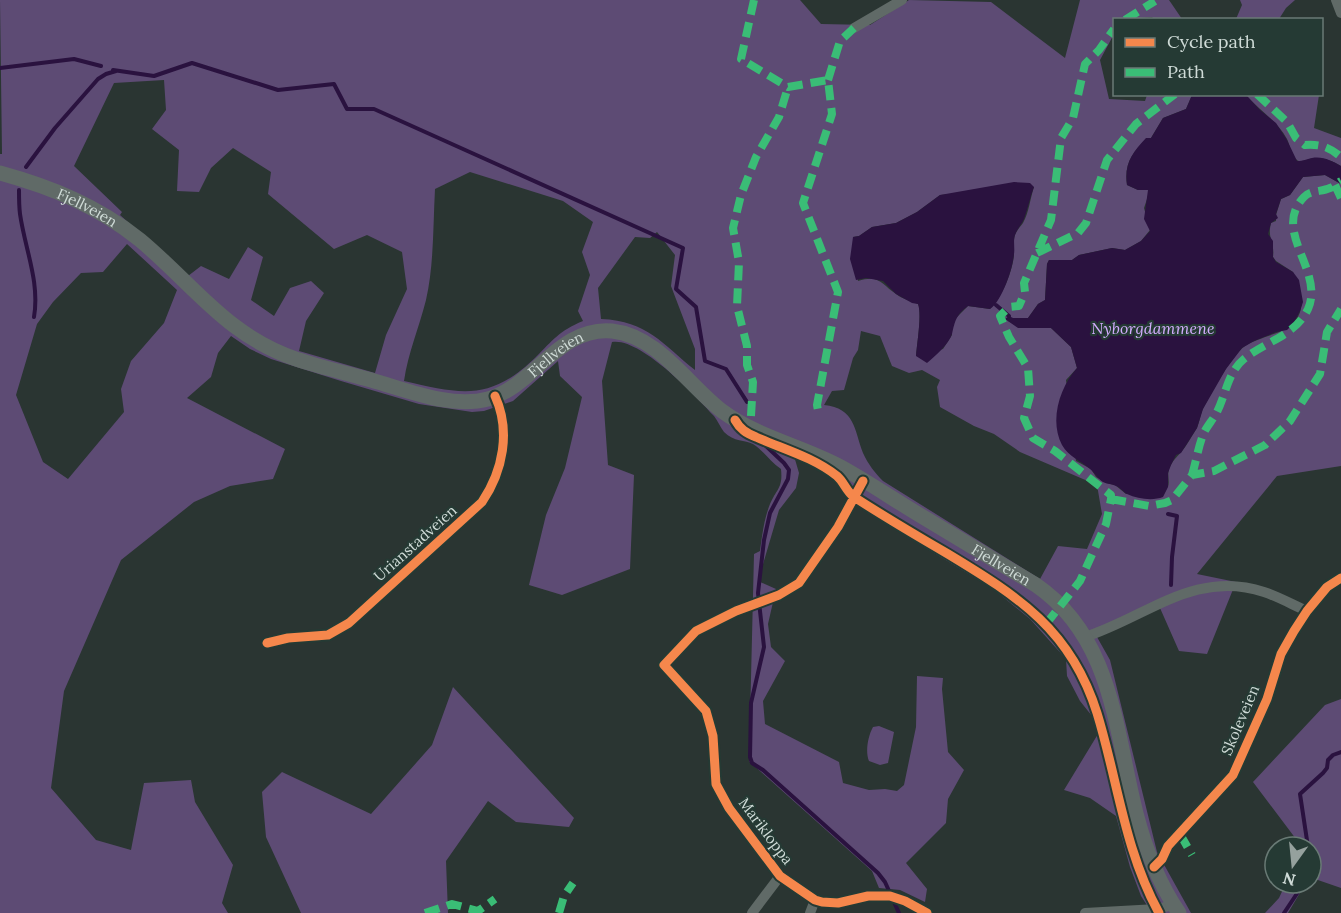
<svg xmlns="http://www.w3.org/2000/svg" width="1341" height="913" viewBox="0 0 1341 913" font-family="Lora,serif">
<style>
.green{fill:#5d4b74;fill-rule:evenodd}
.water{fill:#2a123f}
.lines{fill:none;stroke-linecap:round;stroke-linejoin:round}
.stream{stroke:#2a123f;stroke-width:4}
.street{stroke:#606a67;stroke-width:10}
.secondary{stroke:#606a67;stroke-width:15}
.quiet{stroke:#3abd76;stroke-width:8;stroke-dasharray:15 8;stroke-linecap:butt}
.cycleway-casing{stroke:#253a34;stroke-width:13}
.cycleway{stroke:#f5874c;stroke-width:9}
.labels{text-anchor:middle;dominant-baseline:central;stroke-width:4.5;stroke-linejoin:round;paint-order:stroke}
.street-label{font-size:15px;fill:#cfdbd7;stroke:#253a34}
.water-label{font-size:16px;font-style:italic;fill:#d4adff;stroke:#253a34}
</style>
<rect width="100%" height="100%" fill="#2a3532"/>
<!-- green -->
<path class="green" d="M0,0H800L821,24L870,25L909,0L991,2L1065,58L1080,0H1169L1182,19H1154L1152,17L1114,20V34L1100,60L1109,99L1145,101L1147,95H1192L1186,109L1163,118L1151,138L1146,139C1132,153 1124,164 1127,185L1138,190H1148V196L1144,208L1150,230L1141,241L1125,250L1112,248L1079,255L1072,260H1049L1047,264L1045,300L1038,304L1028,318H1013L1008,321L1024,328H1051L1071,347L1077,368L1066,380L1076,461L1091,469L1096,477L1106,483L1115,485L1126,494L1168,487C1170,481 1167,475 1169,469C1172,461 1177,457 1182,451C1186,447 1193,434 1197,428C1199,423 1200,417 1202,411C1209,396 1232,355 1245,346C1258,337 1286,333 1294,323C1308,305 1299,291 1293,272L1276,261L1273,257C1275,242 1267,239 1271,223L1276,221V215L1281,199L1290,195L1303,177L1325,175L1341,184V466L1277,476L1197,574L1236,582L1207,654L1179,651L1160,608L1097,637L1110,660L1157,852L1191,913H1152L1141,896L1130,867L1116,816L1090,798L1064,790L1098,734L1092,716L1080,701L1067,676L1066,659L1030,619L992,588L868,513L843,492L835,479L794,456L799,473L796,488L779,510L758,581L776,589L768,624L771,647L785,661L763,701L765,724L839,762L843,783L869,790L885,789L897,791L904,785L916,727L917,676L943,678L942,689L948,752L964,770L948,799L946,823L906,863L927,889L925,902L900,890L879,888L872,871L751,763L749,761L754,554L760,551C762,536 764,519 770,504C777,488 783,488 781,469C770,462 763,450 753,444C745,440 734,442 724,432C720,427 718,421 714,416C695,395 640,337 612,342L602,381L608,465L634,475L630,569L562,595L529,585L546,515L565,468L582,397L560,376L558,361L513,401L484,411L472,412L419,404L341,381L271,359L250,349L231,336L218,353L211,377L187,398L285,449L273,479L230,486L194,502L121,560L64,691L51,788L96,840L131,850L144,783L191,780L195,802L233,865L222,903L228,913H0V154H2ZM164,80L166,110L152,129L179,150L177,191L199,192L211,168L233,148L271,172L268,194L334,249L367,235L402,252L407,289L386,335L375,373L299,351L306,321L324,293L311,281L290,288L274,316L251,300L263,257L248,247L229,279L201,266L188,276L120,215L122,212L74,166L114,83ZM470,172L563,201L593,222L582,252L590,275L578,311L583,321C559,331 553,340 536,357C490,402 461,394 404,381C408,353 419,328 426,300C434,265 433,226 435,189ZM1034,187C1030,199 1029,212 1023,223C1020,227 1017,230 1015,235C1013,241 1014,248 1014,254C1013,271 1002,297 990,309L968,306L956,318L952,327V335L943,349L916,356C917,343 922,314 918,304C911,301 902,299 896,294C882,285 880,274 858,281L853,237L859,236L872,227L896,223L917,212L940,195ZM657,232L675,255L671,286L695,349V370C662,344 648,321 601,319L598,288L635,237L650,238ZM127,244L177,290L164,323L131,361L121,389L124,412L68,479L43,462L16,395L37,324L53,302L81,273L103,272ZM861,331L880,336L892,366L909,373L922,370L940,380L937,387L940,407L974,426L994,434L1020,452L1097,485L1102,514L1087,549L1058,546L1040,579L883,481C875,473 868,464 863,453C854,429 855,408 824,405L832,391L844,390L853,358L858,350Z
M1240,0H1295L1286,8L1279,19H1236L1242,5Z
M1246,95H1319L1314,128L1341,138V166C1333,161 1325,158 1315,158C1309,158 1302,164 1297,160C1291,156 1290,145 1287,139C1277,121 1259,110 1246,95Z
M453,687L574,818L569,827L516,822L488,801L446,861L448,913H301L266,837L262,792L282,772L371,814L432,745Z
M1341,699V888L1315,879L1311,881V847H1302L1253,782L1325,705Z
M879,726L894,732L888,763L880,765L869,761C865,752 868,736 873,727Z
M1286,883H1309L1304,886L1288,913H1265L1279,898Z"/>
<!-- water -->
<path class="water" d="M1192,95H1246L1260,110L1276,123L1287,140L1297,161C1304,161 1306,159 1312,158C1323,156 1332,161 1341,166V184L1325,175L1303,177L1290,195L1281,199L1276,214L1278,218L1271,223L1268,234L1273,241V257L1276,262L1293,272L1299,280L1303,302L1300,311L1293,324L1287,330L1276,332L1254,341L1242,348L1226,369L1203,409L1197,428L1181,453L1176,455L1171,465L1168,473V487L1163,497C1153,501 1138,499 1127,494C1123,492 1121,488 1116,486C1112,484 1107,484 1103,482C1097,478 1095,473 1090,469C1081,461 1069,457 1062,445C1049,420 1060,387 1077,368L1071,347L1051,328H1018L1005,319L1009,316L1013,318H1028L1038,304L1045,300L1047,264L1049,260H1072L1079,255L1112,248L1125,250L1141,241L1150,231L1144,219L1148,190H1138L1127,185C1124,164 1132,153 1146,138H1151L1163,118L1186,109Z
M1014,182L1030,183L1034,187C1030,197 1028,208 1024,219C1022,224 1017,229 1015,235C1013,241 1015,248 1014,254C1013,268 1002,301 990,309L968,306C956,315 955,321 952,334C949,344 935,356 927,363L916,356C917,343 922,314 918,304L912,303L896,294L883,281L866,278L856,280L850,259L853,237L859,236L872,227L896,223L917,212L940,195Z"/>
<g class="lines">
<!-- stream -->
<path class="stream" d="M0,68L74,59L101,66
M113,70L154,76L192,63L278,90L334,84L347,109H374L683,248L676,289L696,307L705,361L726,369L747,402
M26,167L55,128L98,79L106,74L116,71
M19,190C19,198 19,206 20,214C25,249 40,282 34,317
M996,305L1009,316
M766,446L784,463L789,470L788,479L770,513L764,540L758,593L764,647L751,703L750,757L752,763L763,770L878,873L885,882L899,913
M1168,514L1177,516L1172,557L1171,585
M1308,847L1300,794L1323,773L1327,768L1328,760L1333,755L1341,752
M1284,913L1304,883"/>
<!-- street -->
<path class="street" d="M1336,0L1341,13
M854,28L902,0
M863,481L838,527L799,583L779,595L736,611L696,631L664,665L706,711L713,736L716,784L729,808L780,876L815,900L822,902L838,903L868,896H890L905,901L927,913
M1085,637C1147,617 1195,569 1264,592C1279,597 1293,605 1307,611
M267,643L288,638L328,635L349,623L482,502C503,471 511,431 495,396
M1154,867L1162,859L1168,846L1233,775L1267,699L1281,654L1294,631L1307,611L1327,587L1341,578
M752,913L780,876
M810,913L815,900
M1085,913L1157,909L1173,905"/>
<!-- secondary -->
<path class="secondary" id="s1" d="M0,173C51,187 98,206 140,240C194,285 226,335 296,359C320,367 346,373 371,380C407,390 451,409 488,399C534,386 559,326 612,331C658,336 687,384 722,411C757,437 802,446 841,467C870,483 899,503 928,520C964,542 1000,563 1036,585C1113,638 1115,731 1136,813C1145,848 1158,882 1179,913"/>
<!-- quiet -->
<path class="quiet" d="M754,0L741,59L788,87L828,80L832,114L803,203L838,292L817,405L819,416
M1125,20L1155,1
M828,80L840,41L854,28
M1257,94L1287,122L1296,138L1305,145C1321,144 1329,147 1341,157
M1335,185L1341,198
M1037,253L1078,233L1086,223L1107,160L1136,124L1175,94
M751,416L753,382L747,365V346L737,306L739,262L733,228L741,195L756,157L779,117L788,87
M1192,475C1196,462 1198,448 1203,435C1206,427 1213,420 1217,412C1226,394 1228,372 1244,359C1266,341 1295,336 1308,309C1325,271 1271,231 1304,197C1311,190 1321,192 1330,188C1334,187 1337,183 1341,181
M1111,499L1149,506L1165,503L1172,500L1192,475L1214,471L1265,445L1290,421L1320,374L1327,332L1341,309
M1046,624L1080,581L1106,524L1111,499V495L1055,451L1033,438L1024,418L1030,396L1028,368L1009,337L1000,316L1009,307L1019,306L1025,292L1024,283L1051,220L1061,138L1073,118L1085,64L1099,50L1114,29
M1180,834L1192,855
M425,913L452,904L478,911L495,899
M559,913L564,896L573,883"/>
<!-- cycleway casing -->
<g class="cycleway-casing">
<path id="cycleway" d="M735,420C740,429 746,433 756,437C783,449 813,457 837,476C844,482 846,491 854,497C885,517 917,536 948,554C1019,597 1071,630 1097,713C1118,781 1124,849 1159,913
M863,481L838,527L799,583L779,595L736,611L696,631L664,665L706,711L713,736L716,784L729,808L780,876L815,900L822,902L838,903L868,896H890L905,901L927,913
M267,643L288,638L328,635L349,623L482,502C503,471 511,431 495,396
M1154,867L1162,859L1168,846L1233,775L1267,699L1281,654L1294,631L1307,611L1327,587L1341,578"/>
</g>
<!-- cycleway -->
<use href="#cycleway" class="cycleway"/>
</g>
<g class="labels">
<!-- street labels -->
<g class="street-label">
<text stroke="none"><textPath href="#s1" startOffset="94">Fjellveien</textPath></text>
<text stroke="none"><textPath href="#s1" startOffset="634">Fjellveien</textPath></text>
<text transform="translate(415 543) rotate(-42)">Urianstadveien</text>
<text stroke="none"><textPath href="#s1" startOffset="1155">Fjellveien</textPath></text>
<text transform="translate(1240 720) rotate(-67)">Skoleveien</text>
<text transform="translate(766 831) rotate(53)">Marikloppa</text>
</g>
<!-- water labels -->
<g class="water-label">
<text x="1153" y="328">Nyborgdammene</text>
</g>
</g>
<!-- legend -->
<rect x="1113" y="18" width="210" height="78" fill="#253a34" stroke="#697a75" stroke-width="1.5"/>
<rect x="1125" y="38" width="30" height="9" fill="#f5874c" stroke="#697a75" stroke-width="1.5"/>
<text x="1167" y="48" font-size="18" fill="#cfdbd7">Cycle path</text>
<rect x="1125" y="68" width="30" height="9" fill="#3abd76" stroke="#697a75" stroke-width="1.5"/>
<text x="1167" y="78" font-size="18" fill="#cfdbd7">Path</text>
<!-- north arrow -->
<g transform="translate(1293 865) rotate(195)"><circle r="28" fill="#253a34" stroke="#697a75" stroke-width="1.5"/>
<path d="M0-4.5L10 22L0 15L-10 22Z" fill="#95a19d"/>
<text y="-9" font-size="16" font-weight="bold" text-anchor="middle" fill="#cfdbd7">N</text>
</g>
</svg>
